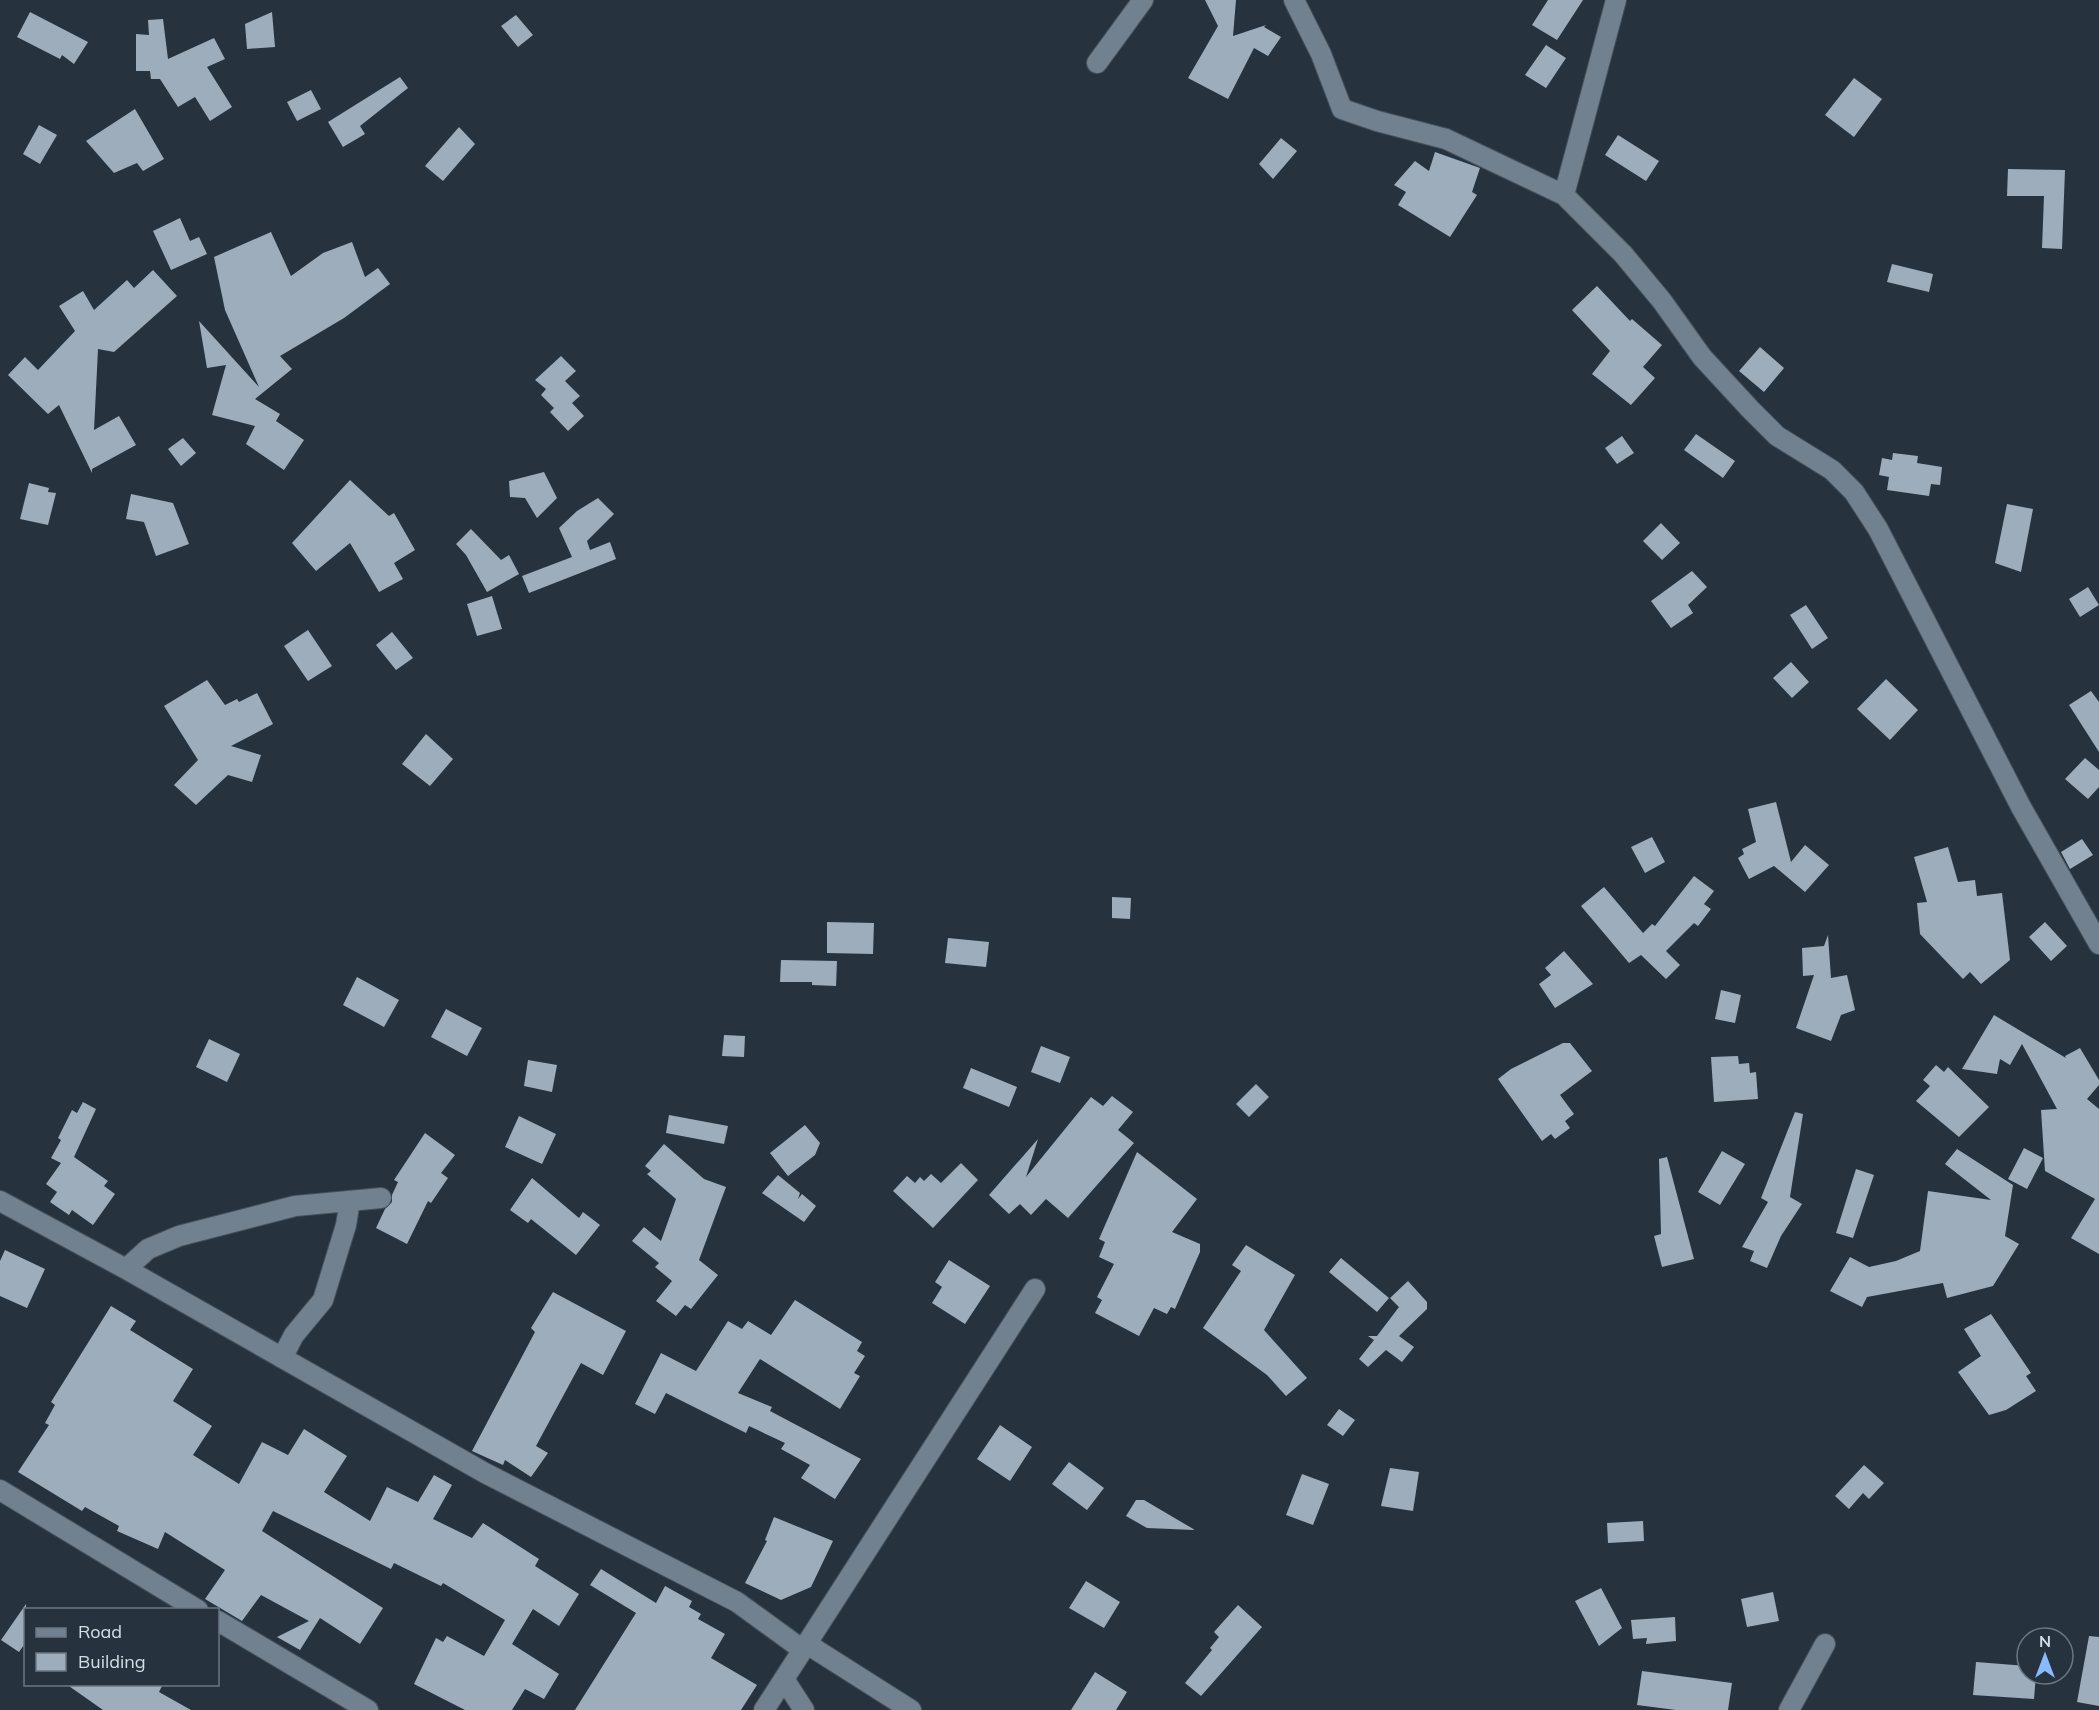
<svg xmlns="http://www.w3.org/2000/svg" width="2099" height="1710" viewBox="0 0 2099 1710" font-family="Mulish,sans-serif">
<style>
.building{fill:#9dadbc}
.lines{fill:none;stroke-linecap:round;stroke-linejoin:round}
.street-casing{stroke:#46515b;stroke-width:22}
.street{stroke:#72818f;stroke-width:20}
</style>
<rect width="100%" height="100%" fill="#26333f"/>
<!-- building -->
<path class="building" d="M1205,0H1236L1233,36L1266,25L1264,27L1281,37L1268,56L1254,48L1228,99L1188,78L1218,26Z
M1548,0H1583L1557,40L1532,25Z
M30,12L88,42L74,64L62,55L60,59L17,37Z
M272,12L275,47L247,49L245,24Z
M516,15L533,35L518,47L501,26Z
M163,19L168,59L214,38L225,59L207,67L232,107L210,121L195,97L178,107L160,79H151L150,71H136V34L149,35L148,20Z
M1546,45L1566,58L1546,88L1525,75Z
M400,77L408,88L360,126L365,134L343,147L328,122Z
M1854,78L1882,99L1854,137L1825,115Z
M311,90L321,109L297,121L287,102Z
M135,109L164,159L143,171L137,163L114,173L86,141Z
M39,125L57,135L40,164L23,154Z
M459,127L475,144L443,181L425,166Z
M1618,135L1659,161L1646,181L1605,155Z
M1281,138L1297,151L1273,179L1259,164Z
M1435,152L1480,168L1472,192L1477,195L1450,237L1398,205L1406,192L1394,185L1415,161L1429,171Z
M2008,169L2065,170L2062,249L2042,248L2044,196H2007Z
M180,218L190,241L199,237L207,254L171,270L153,231Z
M271,232L291,276L323,253L352,242L365,277L378,268L390,284L344,318L280,356L292,369L255,399L280,414L276,421L304,440L284,470L246,444L255,426L212,415L226,365L207,368L199,321L259,387L225,310L214,257Z
M1892,264L1933,274L1929,292L1887,282Z
M153,270L177,296L114,352L98,349L94,430L119,416L136,445L92,469V473L59,405L48,414L8,375L25,357L38,370L75,331L59,306L83,291L94,310L127,280L134,288Z
M1597,286L1630,321L1632,319L1662,345L1643,367L1655,378L1631,405L1592,374L1610,351L1572,310Z
M1760,347L1784,368L1764,392L1739,371Z
M561,356L576,371L565,381L580,396L572,403L584,416L568,431L550,412L554,408L541,395L546,389L535,380Z
M1696,434L1735,461L1723,478L1684,450Z
M1622,436L1634,453L1617,464L1605,448Z
M183,438L196,453L181,466L168,449Z
M1893,453L1918,456L1917,463L1942,467L1940,485L1931,484L1929,496L1887,490L1889,477L1879,475L1882,458L1892,460Z
M544,472L557,498L537,518L525,498L510,497L509,481Z
M350,480L389,516L394,513L415,550L394,563L403,579L379,592L350,543L316,571L292,543Z
M29,483L49,488L48,492L56,493L48,525L20,519Z
M131,494L173,503L189,544L156,556L144,522L126,519Z
M598,498L614,514L587,541L590,550L610,542L616,559L529,593L522,576L572,557L559,528L577,511Z
M2007,504L2033,509L2021,572L1995,563Z
M1661,523L1680,543L1662,560L1643,541Z
M471,529L501,560L509,555L519,574L487,592L466,555L456,544Z
M1692,571L1707,587L1688,605L1693,613L1671,628L1651,601Z
M2088,587L2099,605L2080,617L2069,599Z
M492,596L502,629L477,636L467,604Z
M1806,605L1828,638L1812,649L1790,615Z
M308,630L332,666L308,681L284,646Z
M392,632L413,658L396,670L376,645Z
M1791,662L1809,682L1792,698L1773,678Z
M1886,679L1918,710L1890,740L1857,709Z
M207,680L225,705L237,699L239,702L257,693L273,724L231,746L261,755L252,782L228,775L196,805L174,785L198,760L164,706Z
M2091,691L2099,702V752L2069,705Z
M426,734L453,759L430,786L402,764Z
M2085,758L2099,770V787L2088,799L2065,779Z
M1776,802L1791,862L1805,845L1829,865L1805,892L1774,866L1749,879L1738,858L1744,854L1742,849L1756,842L1748,809Z
M1652,837L1665,862L1645,873L1631,847Z
M2082,839L2093,855L2070,869L2061,852Z
M1948,847L1958,882L1975,880L1977,896L2002,893L2010,960L1981,984L1970,972L1963,979L1920,934L1917,903L1927,902L1914,857Z
M1694,876L1714,891L1704,904L1711,909L1698,926L1694,923L1666,951L1680,965L1666,979L1641,955L1629,963L1581,906L1604,887L1643,933L1652,924L1655,926Z
M1112,897L1131,898L1130,919L1112,918Z
M827,922L874,923L873,954L827,953Z
M2045,922L2067,946L2051,961L2029,937Z
M1828,935L1831,978L1847,975L1855,1010L1841,1015L1831,1041L1796,1028L1814,975L1803,976L1802,948L1824,946Z
M948,938L989,942L986,967L945,963Z
M1564,951L1593,984L1555,1008L1539,984L1551,975L1545,968Z
M781,960L837,961L836,986L812,985V982H780Z
M357,977L399,1000L384,1027L343,1005Z
M1721,990L1741,995L1735,1023L1715,1019Z
M446,1009L482,1028L467,1056L431,1037Z
M1994,1015L2066,1058L2065,1056L2080,1048L2099,1080V1085L2087,1099L2099,1109V1254L2071,1238L2095,1199L2045,1171L2041,1110L2057,1109L2022,1044L2010,1065L2000,1059L1997,1074L1962,1069Z
M724,1035L745,1036L744,1057L722,1056Z
M209,1039L240,1054L227,1082L196,1067Z
M1563,1043H1570L1592,1071L1560,1095L1574,1114L1565,1121L1570,1128L1555,1139L1551,1134L1542,1141L1498,1079L1511,1069Z
M1041,1046L1070,1057L1060,1083L1031,1072Z
M1738,1056L1739,1064L1749,1063L1750,1073L1756,1072L1758,1099L1714,1102L1711,1057Z
M528,1060L557,1065L552,1092L524,1086Z
M1936,1065L1944,1072L1948,1067L1989,1107L1959,1137L1916,1101L1930,1086L1923,1080Z
M971,1068L1017,1087L1009,1107L963,1088Z
M1256,1084L1269,1097L1249,1117L1236,1104Z
M1112,1096L1133,1112L1118,1130L1134,1143L1068,1218L1046,1199L1031,1215L1020,1204L1009,1214L989,1195L1038,1139L1026,1177L1091,1097L1103,1106Z
M83,1102L96,1109L74,1157L108,1181L104,1186L115,1194L93,1225L72,1210L69,1215L50,1202L57,1192L46,1184L61,1163L51,1158L61,1140L58,1138L72,1110L77,1113Z
M1795,1112L1803,1114L1790,1197L1802,1204L1781,1236L1767,1268L1750,1261L1754,1251L1742,1247L1768,1202L1761,1198Z
M669,1115L728,1126L724,1144L666,1133Z
M519,1116L556,1134L542,1164L505,1147Z
M805,1125L820,1143L815,1155L788,1176L770,1153Z
M425,1133L455,1155L441,1173L448,1178L431,1203L428,1201L407,1244L376,1228L385,1209L392,1202V1195L398,1182L394,1180Z
M664,1144L704,1179L726,1187L699,1260L718,1275L691,1309L685,1305L676,1316L656,1301L672,1281L655,1267L659,1263L632,1241L644,1227L661,1241L676,1199L647,1174L651,1171L645,1166Z
M2024,1148L2043,1158L2027,1189L2008,1179Z
M1957,1149L2013,1185L2005,1236L2019,1244L1993,1286L1947,1298L1943,1283L1867,1297L1862,1307L1830,1291L1850,1257L1869,1267L1896,1261L1920,1251L1928,1191L1991,1200L1945,1164Z
M1722,1151L1745,1164L1720,1205L1698,1192Z
M1137,1152L1197,1199L1172,1232L1200,1244V1252L1175,1309L1171,1307L1167,1314L1154,1308L1139,1336L1095,1313L1102,1300L1097,1297L1114,1264L1099,1257L1105,1242L1099,1239Z
M1667,1157L1694,1259L1662,1267L1654,1236L1661,1234L1659,1159Z
M961,1163L978,1180L933,1228L893,1191L907,1176L915,1183L920,1177L924,1181L931,1174L941,1183Z
M1856,1169L1874,1175L1853,1238L1836,1233Z
M778,1175L800,1193L798,1199L802,1194L816,1206L804,1222L762,1193Z
M532,1178L579,1218L583,1212L600,1225L576,1255L531,1219L528,1223L510,1210Z
M1246,1245L1295,1275L1264,1330L1307,1378L1286,1396L1267,1375L1203,1328L1241,1271L1232,1265Z
M5,1250L45,1269L27,1308L0,1296V1261Z
M1341,1258L1389,1298L1377,1312L1329,1272Z
M949,1260L990,1286L965,1324L932,1303L942,1287L935,1282Z
M1408,1281L1427,1302V1309L1399,1336L1414,1347L1402,1362L1386,1350L1368,1367L1359,1359L1374,1340L1368,1336H1377L1399,1307L1390,1298Z
M553,1292L626,1331L603,1375L581,1363L536,1446L548,1453L531,1477L505,1460L503,1465L472,1451L535,1332L531,1328Z
M795,1300L862,1342L857,1351L865,1356L854,1373L860,1376L840,1409L760,1359L738,1393L772,1407L770,1411L861,1459L835,1499L801,1478L810,1465L781,1449L785,1443L749,1426L746,1433L666,1393L655,1414L635,1404L661,1353L696,1371L728,1321L742,1329L748,1321L771,1335Z
M111,1306L136,1321L130,1330L193,1369L173,1401L212,1426L193,1455L239,1484L262,1442L288,1455L304,1429L347,1456L324,1492L370,1521L387,1487L418,1502L434,1475L452,1485L433,1519L472,1538L483,1523L539,1559L535,1566L579,1594L559,1626L533,1609L512,1644L559,1674L544,1699L525,1689L512,1710H465L414,1684L436,1638L443,1642L447,1636L484,1656L505,1620L443,1583L441,1586L394,1563L391,1569L273,1511L262,1531L383,1608L360,1644L320,1618L300,1650L277,1637L309,1621L261,1595L242,1621L205,1599L225,1570L165,1532L158,1549L117,1531L119,1526L85,1507L82,1511L18,1472L49,1425L45,1423L55,1405L51,1402Z
M1991,1314L2031,1373L2026,1376L2036,1391L2006,1410L1989,1415L1958,1372L1981,1356L1964,1329Z
M1339,1409L1355,1420L1343,1436L1327,1425Z
M1000,1425L1032,1447L1010,1481L977,1459Z
M1069,1462L1104,1488L1087,1510L1052,1484Z
M1864,1465L1884,1483L1869,1499L1863,1493L1849,1509L1835,1496Z
M1390,1468L1419,1472L1413,1511L1381,1506Z
M1302,1474L1329,1484L1313,1525L1286,1515Z
M1136,1500H1144L1195,1530L1147,1528L1126,1516Z
M774,1517L833,1541L811,1587L781,1600L745,1583L767,1541L765,1540Z
M1643,1521L1644,1541L1608,1543L1607,1523Z
M601,1569L656,1603L665,1586L692,1601L689,1607L701,1614L698,1619L725,1634L711,1658L757,1685L741,1710H575L636,1613L590,1585Z
M1086,1581L1120,1602L1104,1628L1069,1608Z
M1601,1588L1622,1628L1599,1646L1575,1601Z
M1773,1592L1779,1621L1747,1627L1741,1599Z
M26,1604V1642L19,1652L1,1640Z
M1238,1605L1262,1627L1201,1696L1185,1683L1212,1650L1210,1648L1219,1637L1214,1632Z
M1675,1617L1676,1641L1646,1644L1647,1638L1633,1639L1631,1620Z
M2089,1636L2099,1637V1706L2077,1702Z
M1976,1662L2027,1666V1674H2036L2034,1699L1973,1695Z
M1642,1671L1732,1683L1728,1710H1676L1637,1705Z
M1095,1672L1127,1692L1116,1710H1071Z
M66,1684H163L159,1692L191,1710H103Z"/>
<g class="lines">
<!-- street casing -->
<g class="street-casing">
<path id="street" d="M1294,0L1321,54L1342,109L1377,121L1446,139L1564,195L1623,254L1662,301L1702,357L1750,409L1777,436L1832,470L1854,492L1878,529L2021,807L2099,944
M1097,63L1143,0
M1564,195L1616,0
M0,1201L126,1269L485,1473L737,1602L803,1650
M126,1269L148,1249L179,1236L295,1206L381,1198
M282,1358L294,1335L323,1300L346,1225L350,1201
M0,1490L198,1610
M218,1621L368,1710
M807,1644L911,1710
M784,1679L804,1710
M764,1710L1035,1289
M1789,1710L1825,1644"/>
</g>
<!-- street -->
<use href="#street" class="street"/>
</g>
<!-- legend -->
<rect x="24" y="1608" width="195" height="78" fill="#26333f" stroke="#6c7781" stroke-width="1.5"/>
<rect x="36" y="1628" width="30" height="9" fill="#72818f" stroke="#6c7781" stroke-width="1.5"/>
<text x="78" y="1638" font-size="18" fill="#d5dde5">Road</text>
<rect x="36" y="1653" width="30" height="18" fill="#9dadbc" stroke="#6c7781" stroke-width="1.5"/>
<text x="78" y="1668" font-size="18" fill="#d5dde5">Building</text>
<!-- north arrow -->
<g transform="translate(2045 1656)"><circle r="28" fill="#26333f" stroke="#6c7781" stroke-width="1.5"/>
<path d="M0-4.5L10 22L0 15L-10 22Z" fill="#89bafc"/>
<text y="-9" font-size="16" font-weight="bold" text-anchor="middle" fill="#d5dde5">N</text>
</g>
</svg>
